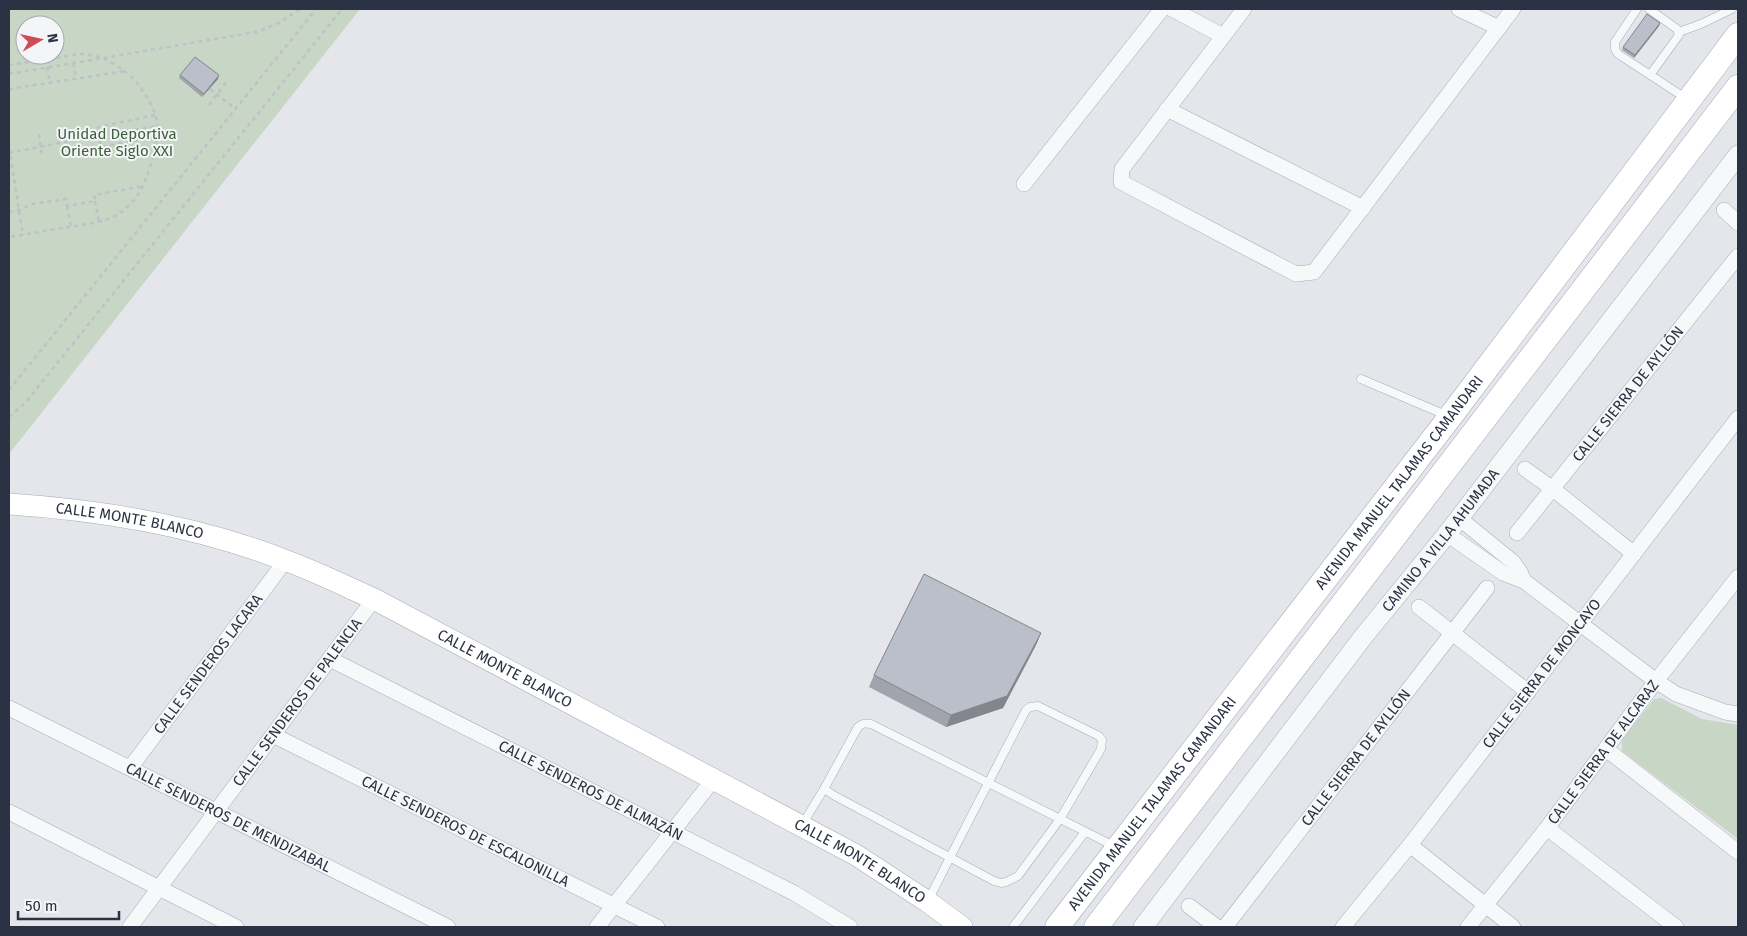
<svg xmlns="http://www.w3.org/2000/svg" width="1747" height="936" viewBox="0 0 1747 936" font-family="'Fira Sans',sans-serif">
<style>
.green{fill:#c8d6c5;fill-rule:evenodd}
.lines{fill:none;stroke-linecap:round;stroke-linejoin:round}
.service-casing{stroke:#a9acb6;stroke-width:9}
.minor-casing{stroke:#a9acb6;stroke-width:16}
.tertiary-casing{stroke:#a9acb6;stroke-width:20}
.secondary-casing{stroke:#a9acb6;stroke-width:22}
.primary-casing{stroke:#a3a9b7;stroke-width:25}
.path{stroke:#bec1c7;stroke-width:2.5;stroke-dasharray:4 4;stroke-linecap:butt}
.service{stroke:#f7f8fa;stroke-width:8}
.minor{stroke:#f7f8fa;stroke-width:15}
.tertiary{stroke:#f7f8fa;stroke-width:19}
.secondary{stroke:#fff;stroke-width:21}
.primary{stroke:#fff;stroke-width:24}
.wall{fill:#a1a4ad}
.shaded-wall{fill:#83868d}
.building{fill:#bbbfc9;stroke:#83868d}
.labels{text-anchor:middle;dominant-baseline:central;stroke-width:4;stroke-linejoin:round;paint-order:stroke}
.park-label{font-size:15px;fill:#3c6039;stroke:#f4f5f9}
.street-label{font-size:15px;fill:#2b3244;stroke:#f4f5f9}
</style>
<rect width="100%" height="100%" fill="#e4e6ec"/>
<!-- green -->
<path class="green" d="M9,9H360L9,454ZM25,25H55V55H25Z
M1661,698L1702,719L1738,725V839L1622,751V740L1654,699Z"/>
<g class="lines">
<!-- service casing -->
<g class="service-casing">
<path id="service" d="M1637,9L1615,42V49L1618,54L1687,99
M1649,9L1677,29L1679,35L1650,75
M1679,32L1701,24L1732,9
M1361,379L1448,416
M802,825L824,789
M928,901C960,837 993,774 1026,710L1030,707L1038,706L1099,736L1102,740L1101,749L1060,819L1018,876L1006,882L1001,883L994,881L835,796L824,789L858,727C863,723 865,723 871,724C952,765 1033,806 1114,846
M1013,927L1085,832"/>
</g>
<!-- minor casing -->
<g class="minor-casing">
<g id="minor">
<path d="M1172,9L1223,36"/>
<path d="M1244,9L1122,169L1121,182L1296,274L1314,272L1513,9"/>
<path d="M1459,9L1499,28"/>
<path d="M1167,109L1363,208"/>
<path d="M1024,184L1162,9"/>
<path d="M1724,210L1738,223"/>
<path d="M1525,469L1553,489L1634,554"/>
<path d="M1459,518L1513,562L1520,572L1524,581"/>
<path id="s1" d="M1517,533L1738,256"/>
<path d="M1447,534L1503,573L1524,581L1656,681L1676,694L1725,712L1738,714"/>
<path d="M1419,607L1528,692"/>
<path id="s2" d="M330,659L794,893L850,927"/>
<path id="s3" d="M9,708L448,927"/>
<path id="s4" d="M273,735L657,927"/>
<path d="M1606,749L1738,852"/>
<path id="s5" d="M130,768L286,560"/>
<path d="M9,812L236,927"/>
<path d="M1547,828L1676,927"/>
<path d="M1410,845L1513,927"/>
<path d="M1189,906L1217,927"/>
<path id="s6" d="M130,927L374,599"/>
<path d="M597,927L713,780"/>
<path id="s7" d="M1225,927L1487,588"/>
<path id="s8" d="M1343,927L1410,845L1738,418"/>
<path id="s9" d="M1468,927L1547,828L1656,681L1738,577"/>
</g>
</g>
<!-- tertiary casing -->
<g class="tertiary-casing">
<g id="tertiary">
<path id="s10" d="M1143,927L1363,637L1447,534L1738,155"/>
</g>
</g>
<!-- secondary casing -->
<g class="secondary-casing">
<g id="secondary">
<path id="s11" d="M9,504C101,510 201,527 287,561C317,572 345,586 374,599L856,855L928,902L962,927"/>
</g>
</g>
<!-- primary casing -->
<g class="primary-casing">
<g id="primary">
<path id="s12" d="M1057,927L1450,417L1738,35"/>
<path d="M1096,927L1738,87"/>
</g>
</g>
<!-- path -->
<path class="path" d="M73,63L76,78
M9,65L80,54C117,54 152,90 158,126C160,134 156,139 155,148C149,174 143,196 120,213C105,223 86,224 69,227C49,230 29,234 9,237
M47,67L50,83
M9,74L256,32L279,23L300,9
M9,89L126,71
M210,89L236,109
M209,105L227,81
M155,115L98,127L101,147L159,136
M39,134L42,156
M9,148L23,235
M9,153L99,135L158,126
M95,201L99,222
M67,206L71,226
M9,212L19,210L32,204L66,199L67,206L95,201L94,195L144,186
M9,390L316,9
M9,417L26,402L342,9"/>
<!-- service -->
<use href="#service" class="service"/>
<!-- minor -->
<use href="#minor" class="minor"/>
<!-- tertiary -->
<use href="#tertiary" class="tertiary"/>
<!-- secondary -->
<use href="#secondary" class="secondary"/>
<!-- primary -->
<use href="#primary" class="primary"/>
</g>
<!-- wall -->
<path class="wall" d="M1660,23L1659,26L1634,58L1622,50L1623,47Z
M180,75L218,79L202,97L179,78Z
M1041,633L1036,645L1003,708L946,727L869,687L874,675Z"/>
<!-- shaded-wall -->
<path class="shaded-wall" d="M1660,23L1659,26L1634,58L1635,55Z
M219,75L218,79L202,97L204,94Z
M1041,633L1036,645L1003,708L946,727L951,715Z"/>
<!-- building -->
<path class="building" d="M1647,14L1660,23L1635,55L1623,47Z
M195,57L219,75L204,94L180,75Z
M924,574L1041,633L1007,696L951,715L874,675Z"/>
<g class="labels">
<!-- park labels -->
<g class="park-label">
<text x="117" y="134">Unidad Deportiva<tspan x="117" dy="17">Oriente Siglo XXI</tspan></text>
</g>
<!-- street labels -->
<g class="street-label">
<text stroke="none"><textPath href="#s1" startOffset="178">CALLE SIERRA DE AYLLÓN</textPath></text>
<text stroke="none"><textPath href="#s12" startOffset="561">AVENIDA MANUEL TALAMAS CAMANDARI</textPath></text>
<text stroke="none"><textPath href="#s11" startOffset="122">CALLE MONTE BLANCO</textPath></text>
<text stroke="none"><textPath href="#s10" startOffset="488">CAMINO A VILLA AHUMADA</textPath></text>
<text stroke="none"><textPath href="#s5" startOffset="130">CALLE SENDEROS LACARA</textPath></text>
<text stroke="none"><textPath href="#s11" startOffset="528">CALLE MONTE BLANCO</textPath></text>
<text stroke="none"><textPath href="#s8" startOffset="322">CALLE SIERRA DE MONCAYO</textPath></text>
<text stroke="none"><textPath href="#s6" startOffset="280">CALLE SENDEROS DE PALENCIA</textPath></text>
<text stroke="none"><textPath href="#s9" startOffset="221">CALLE SIERRA DE ALCARAZ</textPath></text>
<text stroke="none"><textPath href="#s7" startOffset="214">CALLE SIERRA DE AYLLÓN</textPath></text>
<text stroke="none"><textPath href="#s2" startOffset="292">CALLE SENDEROS DE ALMAZÁN</textPath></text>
<text stroke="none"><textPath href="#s12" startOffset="156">AVENIDA MANUEL TALAMAS CAMANDARI</textPath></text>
<text stroke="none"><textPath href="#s3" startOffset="245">CALLE SENDEROS DE MENDIZABAL</textPath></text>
<text stroke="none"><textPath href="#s4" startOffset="215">CALLE SENDEROS DE ESCALONILLA</textPath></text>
<text stroke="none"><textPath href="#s11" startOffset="932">CALLE MONTE BLANCO</textPath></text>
</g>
</g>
<!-- border -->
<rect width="1747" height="936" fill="none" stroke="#2b3244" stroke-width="20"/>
<!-- north arrow -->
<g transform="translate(40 40) rotate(81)"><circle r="24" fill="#f4f5f9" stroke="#a4a7b1"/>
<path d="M0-4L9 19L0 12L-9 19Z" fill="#ce4c53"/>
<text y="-8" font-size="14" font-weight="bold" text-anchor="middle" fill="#2b3244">N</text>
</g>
<!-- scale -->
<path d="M18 911v8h101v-8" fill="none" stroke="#2b3244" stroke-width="2.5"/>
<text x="25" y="911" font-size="15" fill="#2b3244" stroke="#f4f5f9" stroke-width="4" paint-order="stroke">50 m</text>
</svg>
